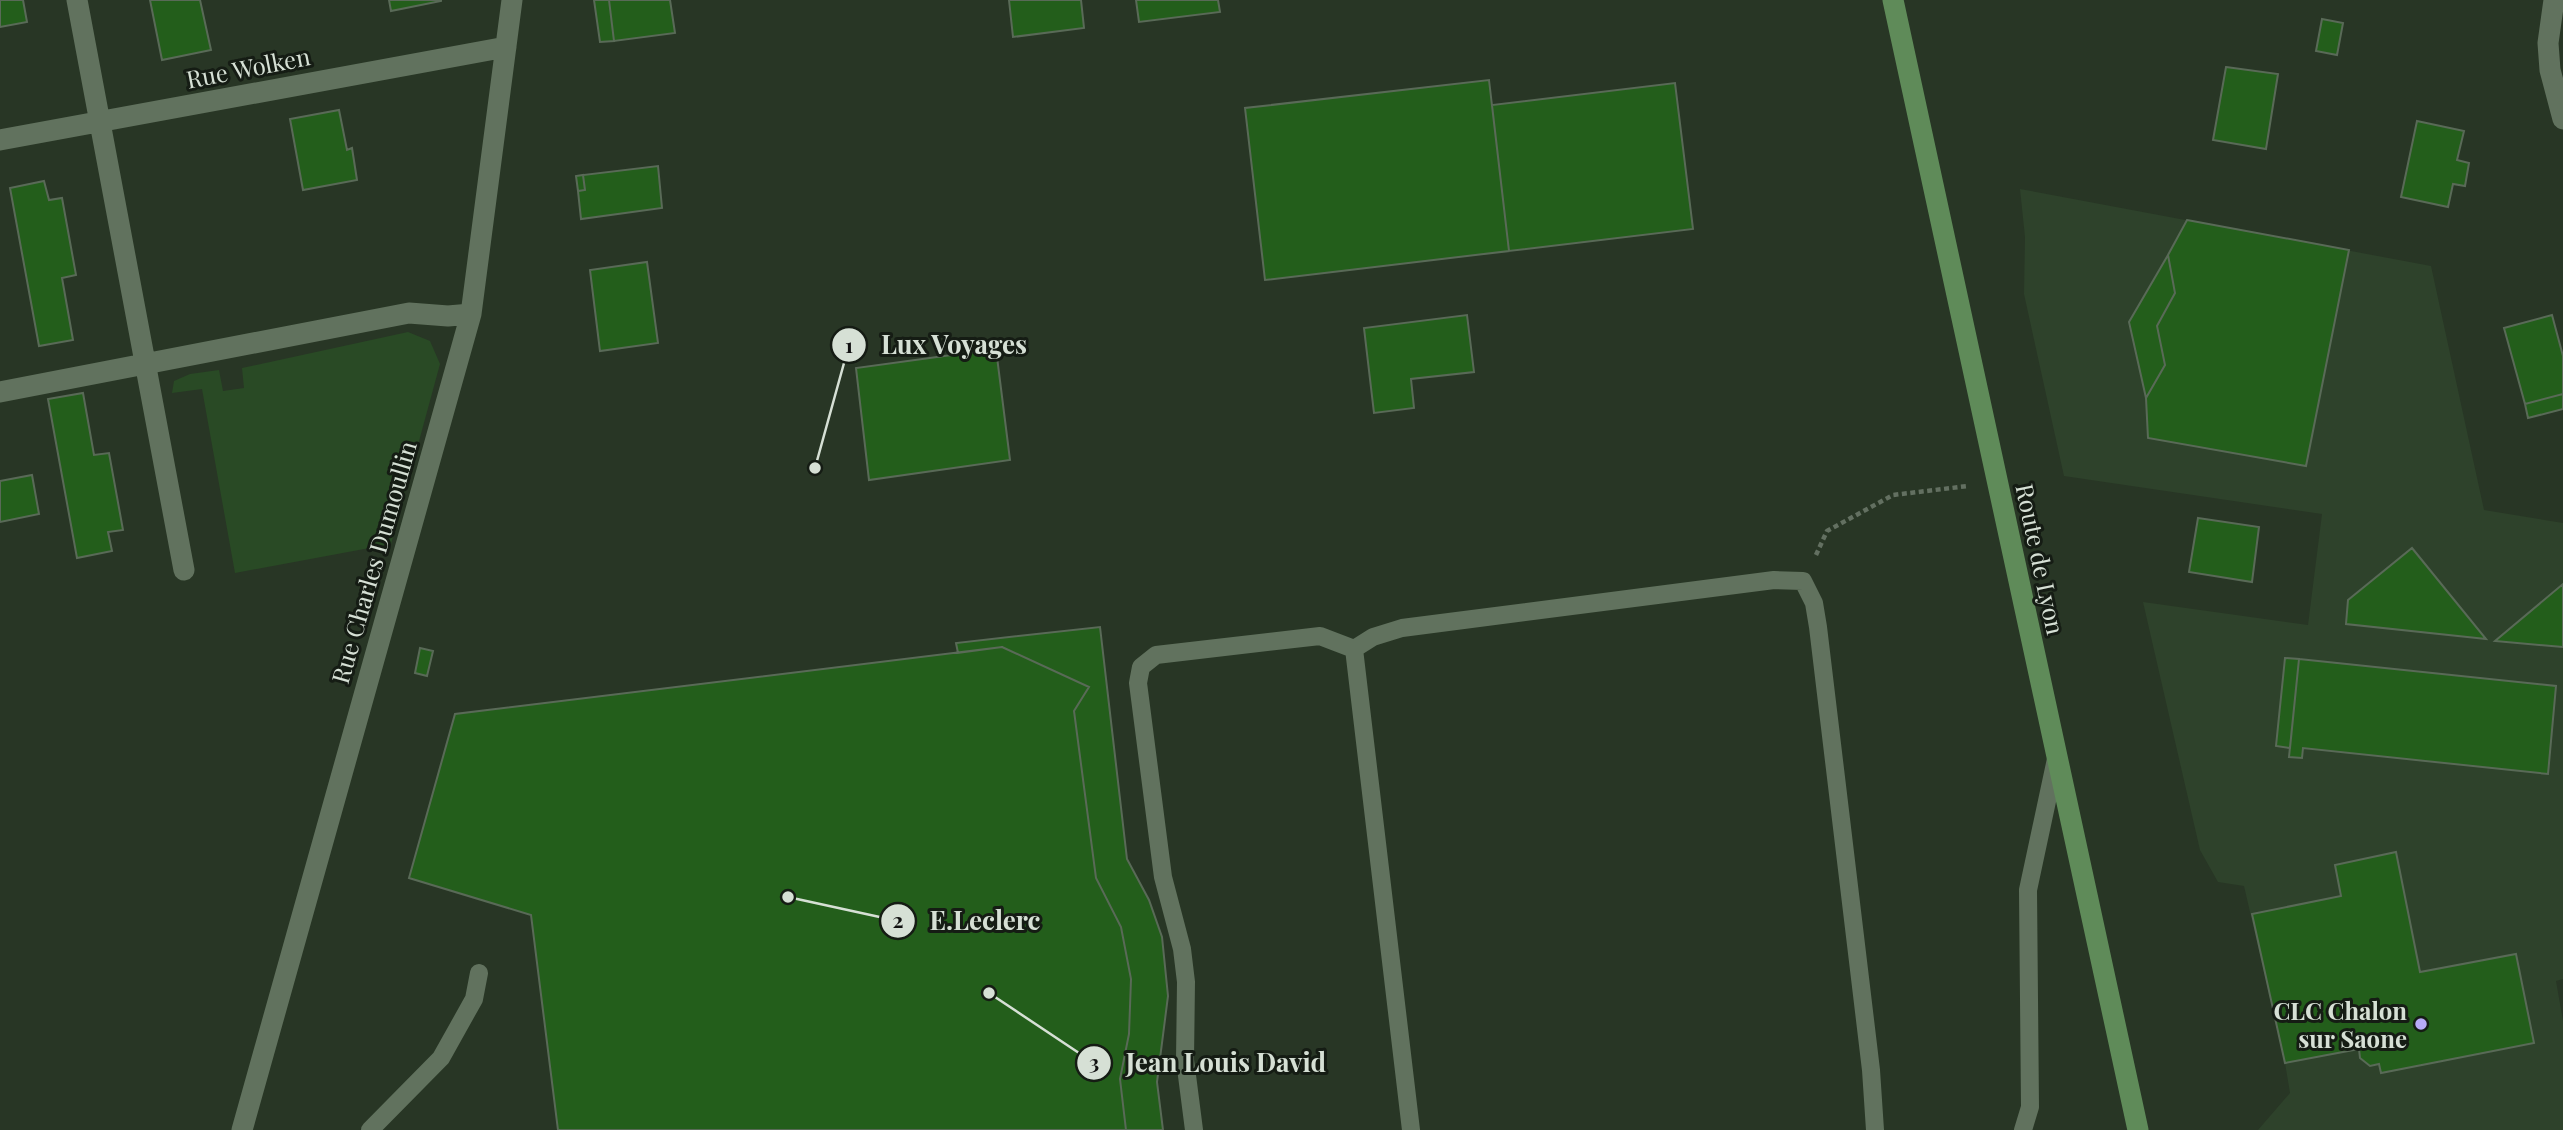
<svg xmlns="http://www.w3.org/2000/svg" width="2563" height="1130" viewBox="0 0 2563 1130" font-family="'Playfair Display',serif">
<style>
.built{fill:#2e422b}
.green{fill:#294a25}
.building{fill:#235e1b;stroke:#596a57;stroke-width:2}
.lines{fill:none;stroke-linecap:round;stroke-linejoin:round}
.path{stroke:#637061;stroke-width:4.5;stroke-dasharray:5 3.5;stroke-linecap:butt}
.service{stroke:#61725e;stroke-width:18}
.minor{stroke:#61725e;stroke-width:21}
.primary{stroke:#5f8b59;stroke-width:21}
.poi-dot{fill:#b8abf7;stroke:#151c14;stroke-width:2.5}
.labels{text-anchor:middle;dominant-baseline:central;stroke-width:6;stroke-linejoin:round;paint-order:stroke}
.street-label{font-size:24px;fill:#d6e0d5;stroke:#151c14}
.poi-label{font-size:24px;font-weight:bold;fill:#d6e0d5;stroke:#151c14;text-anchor:end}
.leader{fill:none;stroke:#d6e0d5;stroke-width:2.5}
.callout-dot{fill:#d6e0d5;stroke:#151c14;stroke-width:2.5}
.mark-label{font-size:21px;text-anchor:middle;font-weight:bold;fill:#111}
.callout-label{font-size:26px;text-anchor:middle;font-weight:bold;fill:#d6e0d5;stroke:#151c14;stroke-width:6;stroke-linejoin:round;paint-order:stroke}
</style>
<rect width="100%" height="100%" fill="#283625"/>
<!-- built -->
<path class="built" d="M2020,189L2431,266L2484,510L2563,523V979L2556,981L2563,1021V1130H2258L2290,1093L2285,1063L2244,886L2218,882L2200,850L2143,602L2308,625L2322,514L2064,476L2024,294L2025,237Z"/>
<!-- green -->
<path class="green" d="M408,332L430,341L440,364L391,544L235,573L202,389L172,393L174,381L190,374L219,370L223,391L244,388L242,368Z"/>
<!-- building -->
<path class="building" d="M0,0H23L27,22L0,27Z
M150,0H200L211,50L162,60Z
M389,0H441V1L391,11Z
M594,0H609L614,41L600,42Z
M609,0H670L675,33L614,41Z
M1009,0H1081L1084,28L1013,37Z
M1136,0H1218L1220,12L1139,22Z
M2322,19L2343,23L2337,55L2316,51Z
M2226,67L2278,74L2266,149L2213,140Z
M1489,80L1509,251L1265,280L1245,108Z
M1675,83L1693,229L1509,251L1492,105Z
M339,110L347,150L352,148L357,180L303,190L290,119Z
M2417,121L2464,131L2457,160L2469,163L2465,186L2453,184L2448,207L2401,197Z
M658,166L662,208L581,219L578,191L585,190L583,175Z
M583,175L585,190L578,191L576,176Z
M44,181L49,200L62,198L76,275L62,278L73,340L39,346L10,188Z
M2187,220L2349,250L2306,466L2148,438L2146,398L2165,365L2157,326L2175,293L2168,255Z
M2168,255L2175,293L2157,326L2165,365L2146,398L2129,322Z
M647,262L658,343L600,351L590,270Z
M1467,315L1474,372L1411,379L1414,408L1374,413L1364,328Z
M2552,315L2563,356V394L2525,404L2504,328Z
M996,349L1010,460L869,480L856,368Z
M83,393L94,455L109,453L123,530L108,532L112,551L77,558L48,399Z
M2563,394V409L2528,418L2525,404Z
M32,475L39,514L0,522V481Z
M2198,518L2259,527L2252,582L2189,572Z
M2412,548L2486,639L2346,624L2348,600Z
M2563,584V647L2495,641Z
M1100,627L1127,859L1149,900L1162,937L1168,996L1157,1082L1163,1130H1126L1120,1079L1129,1034L1131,979L1121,927L1096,878L1074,711L1089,687L1002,647L958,653L956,643Z
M1002,647L1089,687L1074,711L1096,878L1121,927L1131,979L1129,1034L1120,1079L1126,1130H558L531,915L409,878L455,714Z
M420,648L433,651L427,676L415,673Z
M2285,658L2299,659L2290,748L2276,746Z
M2299,659L2556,686L2548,774L2303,748L2302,758L2289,757Z
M2396,852L2420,972L2516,954L2534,1043L2381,1073L2379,1064L2370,1066L2360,1058L2359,1049L2285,1063L2252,914L2341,896L2335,865Z"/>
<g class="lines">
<!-- path -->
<path class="path" d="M1816,555L1827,531L1893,495L1968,486"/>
<!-- service -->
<path class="service" d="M1354,649L1373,637L1402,628L1774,580L1803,581L1814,603L1818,627L1871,1070L1875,1130
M370,1130L441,1058L474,999L479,973
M1194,1130L1185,1060L1186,982L1182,949L1163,877L1138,683L1141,667L1156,655L1320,636L1354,649L1411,1130
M2023,1130L2030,1107L2028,890L2056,759"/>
<!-- minor -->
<path class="minor" d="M77,0L184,570
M2554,0L2548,43L2550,70L2563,119
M0,140L506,47
M0,392L409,313L448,316L471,314
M242,1130L471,314L512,0"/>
<!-- primary -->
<path class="primary" d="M1893,0L2138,1130"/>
</g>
<!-- markers -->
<circle class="poi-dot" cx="2421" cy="1024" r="7"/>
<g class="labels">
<!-- street labels -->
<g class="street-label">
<text transform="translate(248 67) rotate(-11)">Rue Wolken</text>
<text transform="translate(2041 559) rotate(78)">Route de Lyon</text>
<text transform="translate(373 562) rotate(-74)">Rue Charles Dumoullin</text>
</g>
<!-- poi labels -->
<g class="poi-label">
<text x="2407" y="1010">CLC Chalon<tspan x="2407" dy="28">sur Saone</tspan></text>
</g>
</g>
<!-- callouts -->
<path class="leader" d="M815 468L849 345M788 897L898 921M989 993L1094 1063"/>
<g class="callout-dot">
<circle cx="815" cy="468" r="7"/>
<circle cx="788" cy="897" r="7"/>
<circle cx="989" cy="993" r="7"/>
<circle cx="849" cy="345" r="18"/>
<circle cx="898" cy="921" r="18"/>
<circle cx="1094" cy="1063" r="18"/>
</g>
<g class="mark-label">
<text x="849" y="353">1</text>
<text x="898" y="928">2</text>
<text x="1094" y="1070">3</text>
</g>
<g class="callout-label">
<text x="954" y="354">Lux Voyages</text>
<text x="985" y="930">E.Leclerc</text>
<text x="1226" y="1072">Jean Louis David</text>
</g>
</svg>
